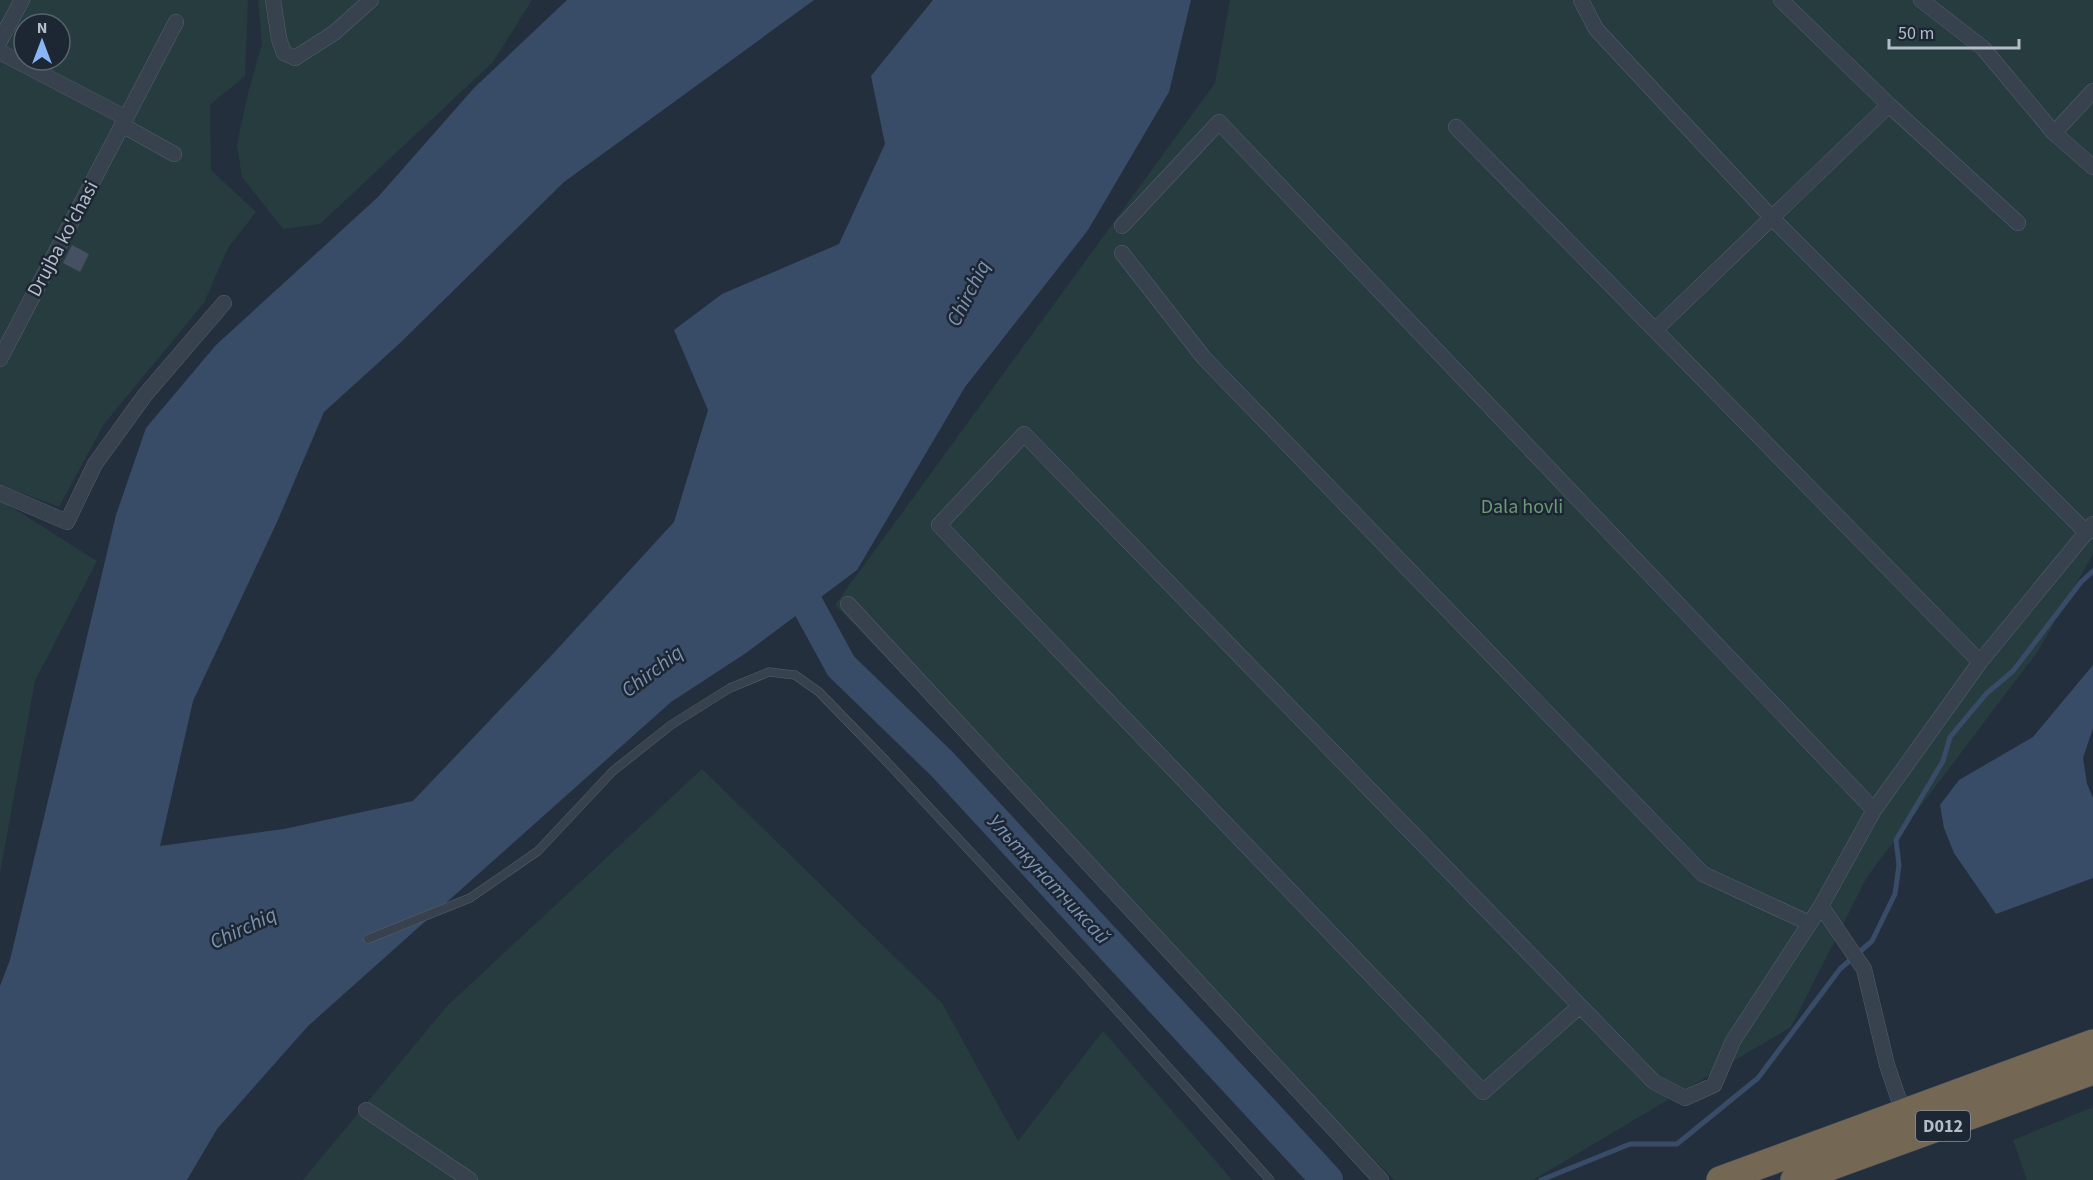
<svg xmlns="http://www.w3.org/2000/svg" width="2093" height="1180" viewBox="0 0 2093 1180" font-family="'Source Sans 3',sans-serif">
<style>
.green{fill:#263c3f;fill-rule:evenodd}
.water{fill:#394c67}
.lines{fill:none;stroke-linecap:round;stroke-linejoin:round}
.stream{stroke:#394c67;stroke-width:5}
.river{stroke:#394c67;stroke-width:32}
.building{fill:#455162}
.lane-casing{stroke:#565f6c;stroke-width:9}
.street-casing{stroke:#565f6c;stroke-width:16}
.highway-casing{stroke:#434c59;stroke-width:28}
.lane{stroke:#38414e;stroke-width:8}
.street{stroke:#38414e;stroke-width:15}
.highway{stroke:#746855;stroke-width:27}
.labels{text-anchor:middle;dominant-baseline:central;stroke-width:5;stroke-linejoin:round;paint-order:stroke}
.shield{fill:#1d2633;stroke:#878f9c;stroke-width:1.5}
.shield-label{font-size:18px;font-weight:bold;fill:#b4bcc9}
.street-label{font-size:20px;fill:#b4bcc9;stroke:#1d2633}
.park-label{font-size:20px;fill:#6b9a76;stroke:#1d2633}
.water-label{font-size:21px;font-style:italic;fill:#7c92b1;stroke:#1d2633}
</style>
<rect width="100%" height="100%" fill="#242f3e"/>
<!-- green -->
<path class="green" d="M0,0H248L245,76L210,105L211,170L256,212L228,248L204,303L104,424L59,507L0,485ZM24,24H60V60H24Z
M258,0H532L493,62L320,224L283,229L242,177L237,145L248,93L262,44Z
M1230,0H2093V554L2038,651L1867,877L1791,1027L1533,1180H1394L835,605L1215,83Z
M0,500L97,561L35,681L0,873Z
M702,769L942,1003L1018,1141L1103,1031L1232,1180H303L447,1006Z
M2093,1107V1180H2027L2013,1140Z"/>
<!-- water -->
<path class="water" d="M567,0H814L564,182L399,344L324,412L277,522L193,701L160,846L284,829L413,801L551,656L674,522L708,410L674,330L722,294L839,244L885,144L871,76L933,0H1191L1169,92L1088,230L965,387L857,570L746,653L671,702L308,1026L217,1129L187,1180H0V986L10,960L116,515L146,428L216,345L378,197L474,88Z
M2093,665V728L2083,758L2087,784L2093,798V878L1996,914L1954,853L1944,828L1940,805L1959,780L2033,737Z"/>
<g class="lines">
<!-- stream -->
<path class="stream" d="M1541,1180L1630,1144H1677L1758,1078L1840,969L1872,941L1895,894L1899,865L1896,840L1943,761L1950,737L1986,694L2013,671L2081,582L2093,571"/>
<!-- river -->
<path class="river" d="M788,569L841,666L942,764L1327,1180"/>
</g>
<!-- building -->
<path class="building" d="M72,245L89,254L80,272L63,263Z"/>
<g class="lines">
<!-- lane casing -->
<g class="lane-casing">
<path id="lane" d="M368,939L470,898L538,851L613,771L671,725L730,688L769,672L795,675L819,692L887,762L1084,974L1270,1180"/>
</g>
<!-- street casing -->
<g class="street-casing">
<path id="street" d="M273,0L279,39L284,53L295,58L334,33L371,0
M1581,0L1596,29L1772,218L2087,533
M1781,0L1889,105L2018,223
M1921,0L1983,48L2054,133L2093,167
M0,41L22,0
M0,52L126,118
M122,125L174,154
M1456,127L1980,662
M2054,133L2093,91
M1122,226L1219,122L1874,810
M1122,253L1204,358L1703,874L1809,923
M1655,330L1889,105
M0,359L176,22
M0,493L67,522L95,464L145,395L224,303
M848,604L1381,1180
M1821,906L1864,969L1887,1065L1903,1112
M1580,1006L1483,1092L939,525L1024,434L1654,1082L1685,1098L1714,1085L1733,1041L1821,906L1874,810L1980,662L2093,524
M366,1110L470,1180"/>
</g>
<!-- highway casing -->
<g class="highway-casing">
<path id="highway" d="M1720,1180L2093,1043
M1794,1180L2093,1071"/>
</g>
<!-- lane -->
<use href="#lane" class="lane"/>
<!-- street -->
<use href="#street" class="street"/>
<!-- highway -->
<use href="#highway" class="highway"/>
</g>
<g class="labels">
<!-- shield labels -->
<rect class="shield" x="1916" y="1111" width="54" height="30" rx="4.5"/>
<g class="shield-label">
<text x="1943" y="1126">D012</text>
</g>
<!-- street labels -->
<g class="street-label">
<text transform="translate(63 239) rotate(-62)">Drujba ko'chasi</text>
</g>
<!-- park labels -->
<g class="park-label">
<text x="1522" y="507">Dala hovli</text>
</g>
<!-- water labels -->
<g class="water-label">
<text transform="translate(968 293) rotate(-63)">Chirchiq</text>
<text transform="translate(652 671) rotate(-37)">Chirchiq</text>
<text transform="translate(1049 879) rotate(47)">Ульткунатчиксай</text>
<text transform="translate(243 928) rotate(-25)">Chirchiq</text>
</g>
</g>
<!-- north arrow -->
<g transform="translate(42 42)"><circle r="28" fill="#1d2633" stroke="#59626f" stroke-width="1.5"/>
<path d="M0-4.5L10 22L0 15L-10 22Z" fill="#8ab4f8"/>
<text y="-9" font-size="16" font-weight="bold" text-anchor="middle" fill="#b4bcc9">N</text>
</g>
<!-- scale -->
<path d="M1889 39v9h130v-9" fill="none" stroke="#b4bcc9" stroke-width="3"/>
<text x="1898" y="39" font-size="18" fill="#b4bcc9" stroke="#1d2633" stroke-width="4.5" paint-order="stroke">50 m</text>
</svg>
